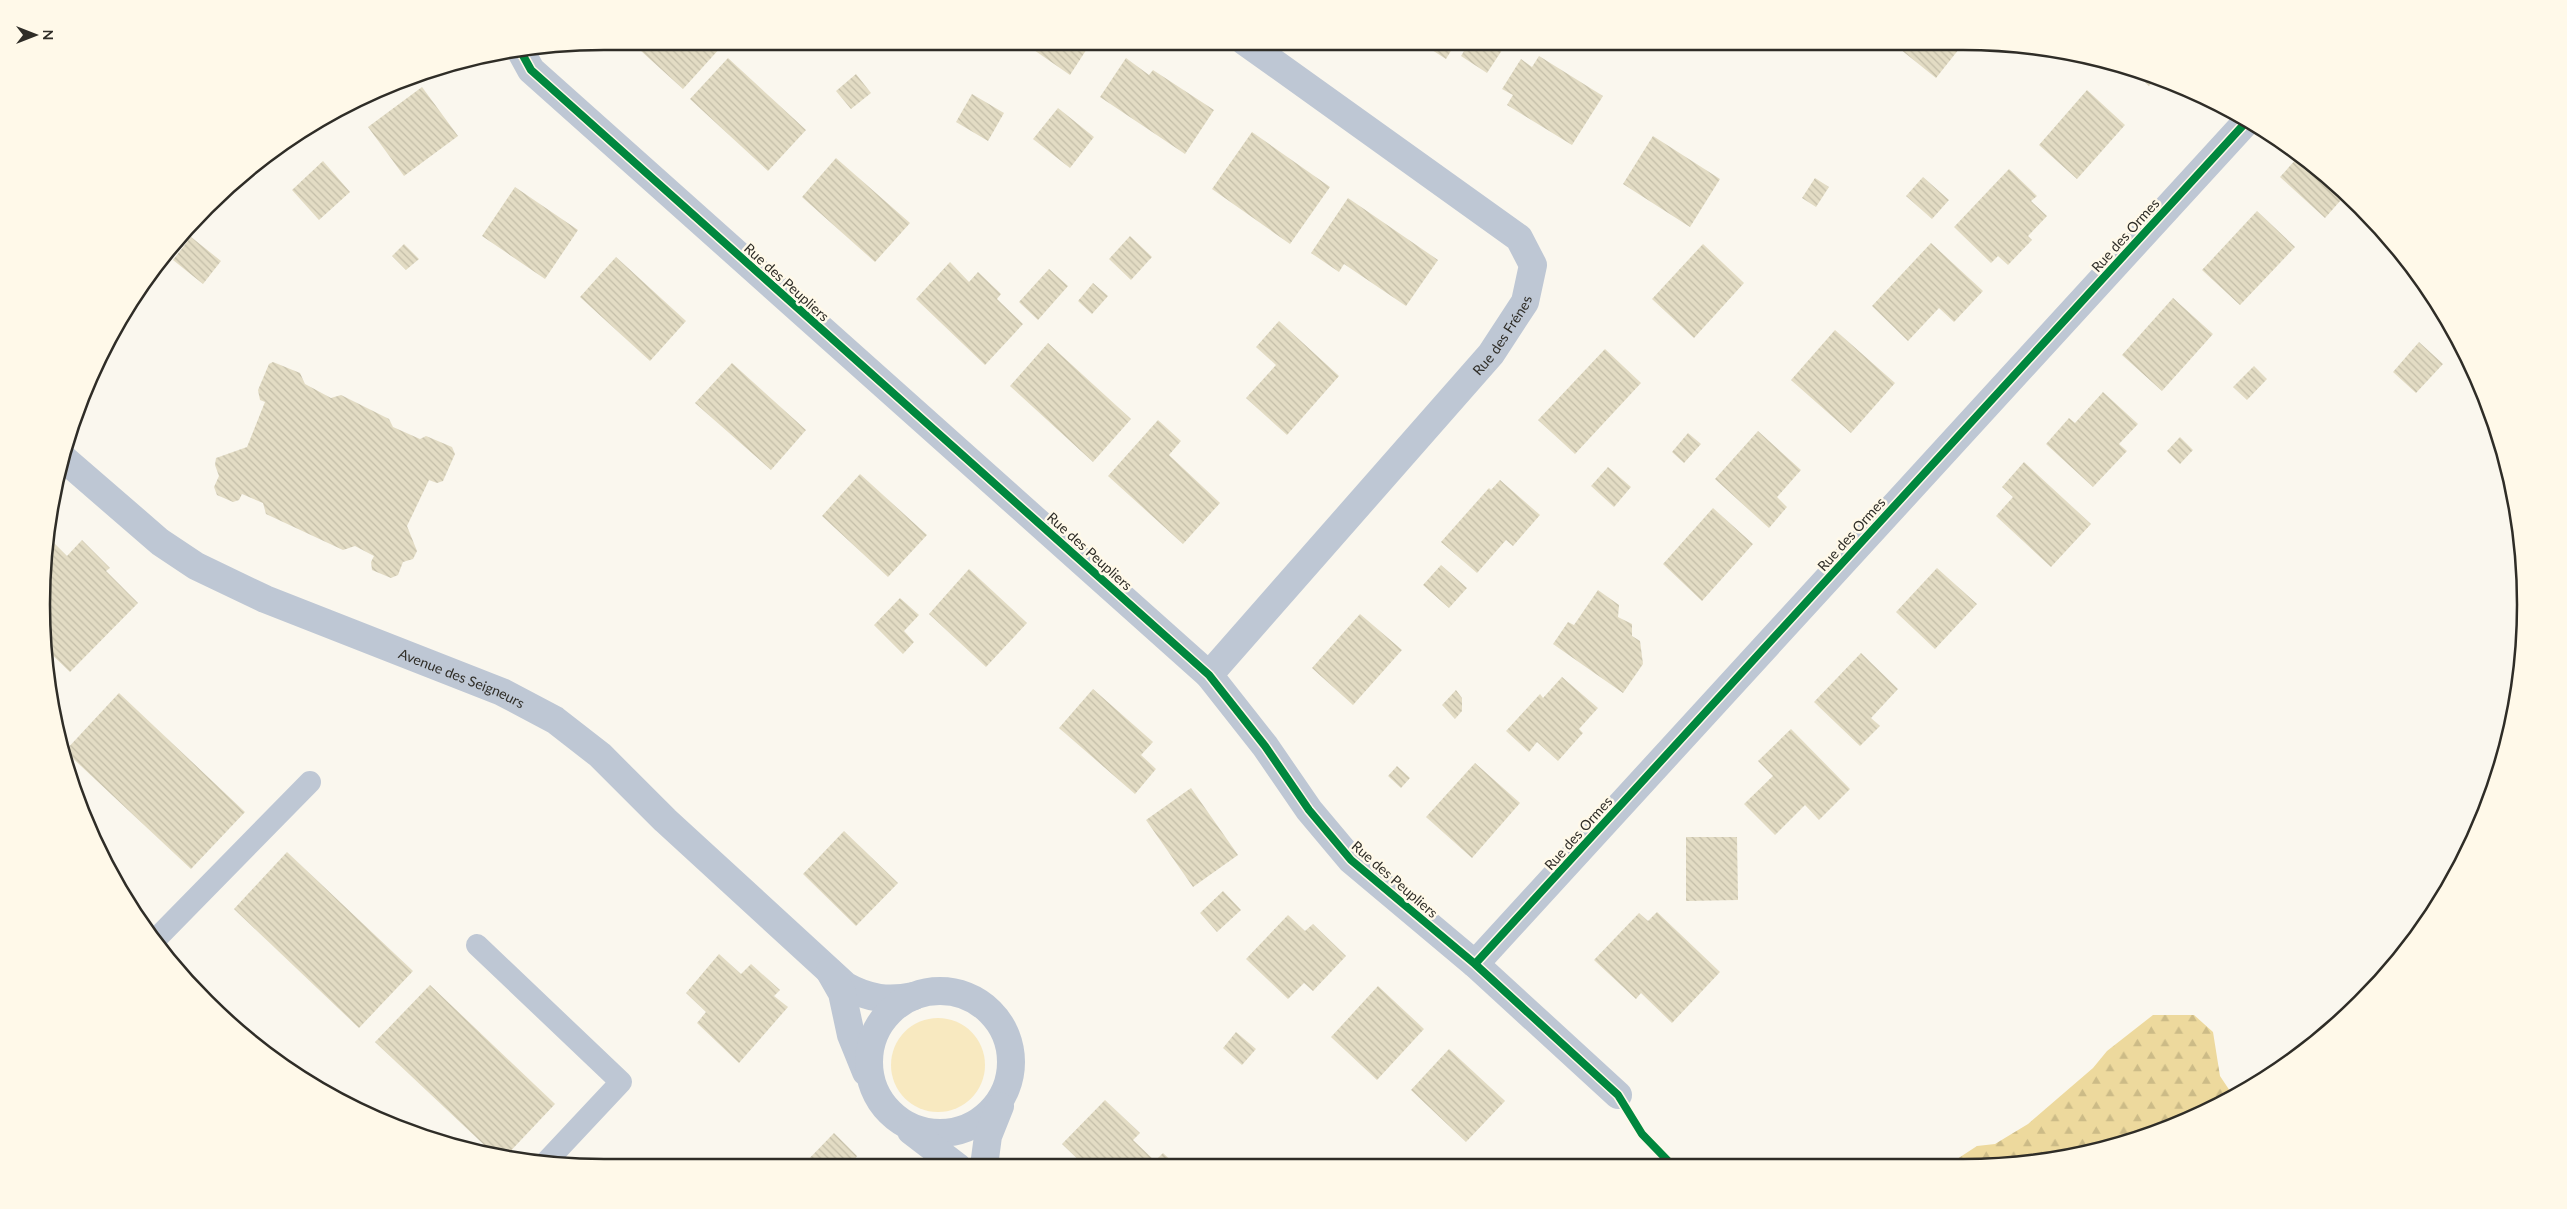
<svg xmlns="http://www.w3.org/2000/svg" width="2567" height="1209" viewBox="0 0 2567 1209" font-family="Lato,sans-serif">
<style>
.forest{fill:url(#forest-firs)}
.garden{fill:#f8e9c0}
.building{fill:url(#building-back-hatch)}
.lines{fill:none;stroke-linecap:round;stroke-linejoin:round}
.service{stroke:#bec7d4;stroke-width:22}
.minor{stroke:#bec7d4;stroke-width:28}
.cycleway-casing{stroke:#fff9e9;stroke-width:11}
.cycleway{stroke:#00873e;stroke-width:8}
.labels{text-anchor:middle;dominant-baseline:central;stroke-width:5;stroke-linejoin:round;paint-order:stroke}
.street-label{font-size:14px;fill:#2f2d27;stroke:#fff9e9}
.rim{fill:none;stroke:#2f2d27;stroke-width:2.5}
</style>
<defs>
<pattern id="forest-firs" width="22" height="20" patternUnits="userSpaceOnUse" patternTransform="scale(1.25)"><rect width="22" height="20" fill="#edd99d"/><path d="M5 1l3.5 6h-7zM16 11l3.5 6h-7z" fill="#ccbb87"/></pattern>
<pattern id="building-back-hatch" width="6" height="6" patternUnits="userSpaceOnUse" patternTransform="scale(1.25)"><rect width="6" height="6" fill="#e3dcc4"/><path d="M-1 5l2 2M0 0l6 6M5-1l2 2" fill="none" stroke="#c3bda8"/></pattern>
</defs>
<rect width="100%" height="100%" fill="#faf7ee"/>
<!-- forest -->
<path class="forest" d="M2153,1015H2194L2213,1032L2220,1076L2232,1094L2178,1125L2036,1163H1951L1977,1146L1995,1144L2028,1124L2093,1068L2107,1051Z"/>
<!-- garden -->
<path class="garden" d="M891 1065a47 47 0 1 1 94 0a47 47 0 1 1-94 0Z"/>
<!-- building -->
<path class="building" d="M630,41H714L721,47L683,89Z
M1021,41H1092L1070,75Z
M1418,41H1457L1446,59Z
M1460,41H1508L1487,73L1461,56L1467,46Z
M1890,41H1959L1963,44L1936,78Z
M1539,56L1603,96L1572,145L1507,105L1513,95L1502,89L1521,59L1532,67Z
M728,58L806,130L768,171L690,99Z
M1126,58L1149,75L1153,70L1214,110L1185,154L1100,97Z
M2134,71L2157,78L2149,86Z
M856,74L871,93L851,109L836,91Z
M422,87L458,136L404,176L368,127Z
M2087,90L2125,125L2077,179L2039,145Z
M972,94L1004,113L988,141L956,122Z
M1058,108L1094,137L1070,168L1033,139Z
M1252,132L1330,187L1290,244L1212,189Z
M1653,136L1720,179L1690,227L1623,184Z
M2299,156L2361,206L2375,224L2371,228L2341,200L2325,218L2280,177Z
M836,158L910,223L875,262L802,197Z
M323,161L350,192L319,220L292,190Z
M2009,169L2037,196L2031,201L2047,216L2028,236L2032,240L2008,265L1998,256L1991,263L1954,227Z
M1923,177L1949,200L1932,219L1906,196Z
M1815,178L1829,187L1816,207L1802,198Z
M515,187L578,230L545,279L482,236Z
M1348,198L1438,260L1406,306L1344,264L1339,272L1311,253Z
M2257,211L2295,247L2240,305L2202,270Z
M1130,236L1152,257L1131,280L1109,259Z
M191,237L221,261L203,284L173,260Z
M1931,243L1983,291L1954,322L1939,308L1908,341L1872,306Z
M404,244L419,259L406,270L392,256Z
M1703,244L1744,283L1694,338L1652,299Z
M616,257L686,321L650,361L580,297Z
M950,262L969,282L978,272L1001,294L997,299L1023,324L985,365L916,299Z
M1049,269L1068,286L1038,320L1019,302Z
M1093,283L1108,296L1092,314L1078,301Z
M2173,298L2213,334L2162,391L2122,355Z
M1279,321L1339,376L1287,435L1246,398L1276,365L1256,347Z
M1835,330L1895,383L1851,433L1791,380Z
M2419,342L2443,364L2416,393L2393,372Z
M1048,343L1131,419L1093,462L1010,386Z
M1605,349L1641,383L1575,454L1538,420Z
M273,362L300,373L305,384L331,398L341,395L389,419L393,427L420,439L426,436L452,447L455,454L443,481L437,483L429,480L407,526L417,551L413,559L403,562L398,575L391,578L372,570L371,562L374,556L355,546L343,550L266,514L263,503L242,494L239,500L233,502L217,495L214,487L219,476L215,465L216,458L247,447L265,402L260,400L258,390L269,364Z
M732,363L806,430L771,470L695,403Z
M2254,366L2267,379L2247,400L2233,387Z
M2103,392L2138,424L2119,444L2127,451L2093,487L2046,444L2069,418L2075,423Z
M1158,420L1181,441L1169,455L1220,503L1183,544L1108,476Z
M1758,431L1801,470L1777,497L1787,507L1769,528L1715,479Z
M1688,433L1701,444L1684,463L1672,452Z
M2180,437L2193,450L2180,464L2167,451Z
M2024,462L2091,524L2051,567L1996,516L2013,497L2002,487Z
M1608,467L1631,487L1614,507L1591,486Z
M860,474L927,535L888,577L822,516Z
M1500,480L1540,515L1513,546L1506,540L1477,573L1441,542L1489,488L1491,490Z
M1713,508L1753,544L1702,601L1663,564Z
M48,537L67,556L82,540L110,568L106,571L138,603L70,672L44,647L41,604Z
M1441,565L1467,588L1449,608L1423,585Z
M1937,568L1977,604L1935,649L1896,612Z
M969,569L1027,623L986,667L929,614Z
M1598,590L1619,605L1618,617L1632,624V636L1640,641L1643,664L1623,693L1553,644L1568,622L1574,625Z
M900,598L919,615L904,631L914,642L903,654L874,625Z
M1360,614L1402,650L1353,705L1312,668Z
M1861,653L1898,689L1871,718L1880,726L1860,746L1814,702Z
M1562,677L1598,708L1579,729L1583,733L1558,761L1537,742L1529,752L1506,731L1540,694L1543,698Z
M1093,689L1153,742L1141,755L1156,769L1135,794L1059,728Z
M1456,690L1462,698V711L1455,719L1442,705Z
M119,693L245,812L191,869L65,751Z
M1791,729L1850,789L1819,820L1805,805L1775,835L1744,804L1773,776L1758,761Z
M1475,763L1520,803L1472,858L1426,817Z
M1397,766L1410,778L1401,788L1388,776Z
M1191,788L1238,855L1193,887L1146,820Z
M844,831L898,883L856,926L803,874Z
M1686,837H1737L1738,900L1686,901Z
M287,852L413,971L359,1028L234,909Z
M1223,891L1241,910L1217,932L1200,913Z
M1657,912L1720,972L1672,1023L1641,993L1636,999L1594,960L1639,913L1648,921Z
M1288,915L1305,931L1313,924L1346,956L1313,991L1304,983L1288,999L1246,959Z
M719,954L741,974L751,964L780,990L774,996L788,1007L739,1063L697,1023L706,1012L686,993Z
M430,985L555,1104L504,1158L497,1157L375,1042Z
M1378,986L1424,1029L1377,1080L1331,1037Z
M1236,1032L1256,1049L1242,1065L1223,1048Z
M1449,1049L1505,1101L1466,1142L1411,1090Z
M1105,1100L1140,1133L1133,1140L1155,1161L1163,1153L1177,1166H1085L1062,1144Z
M834,1133L857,1156L855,1159L863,1167H801Z"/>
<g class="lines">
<!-- service -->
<path class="service" d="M154,941L310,782
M477,945L621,1082L546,1162"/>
<!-- minor -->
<g class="minor">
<path d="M520,50L531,70L1209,675L1265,746L1309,810L1351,860L1475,964L1618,1095"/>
<path id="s1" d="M63,458L160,542L196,566L265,599L502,692L555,720L600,755L665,820L846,986C869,999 889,1001 914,996"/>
<path id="s2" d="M1209,675L1491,354L1525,302L1533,265L1519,238L1244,41"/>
<path d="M1475,964L2247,121"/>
<path d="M830,972L842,993L851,1035L866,1072"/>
<circle cx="940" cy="1062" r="71"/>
<path d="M911,1131L958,1167"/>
<path d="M984,1166L988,1136L1000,1106"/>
</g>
<!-- cycleway casing -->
<g class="cycleway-casing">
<path id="cycleway" d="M520,50L531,70L1209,675L1265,746L1309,810L1351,860L1475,964L1618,1095L1642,1134L1671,1164
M1475,964L2247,121"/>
</g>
<!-- cycleway -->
<use href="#cycleway" class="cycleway"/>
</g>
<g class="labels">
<!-- street labels -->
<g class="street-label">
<text transform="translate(2125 235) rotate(-48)">Rue des Ormes</text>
<text transform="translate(787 282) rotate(42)">Rue des Peupliers</text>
<text stroke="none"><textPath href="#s2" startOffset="449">Rue des Frénes</textPath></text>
<text transform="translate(1851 534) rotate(-48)">Rue des Ormes</text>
<text transform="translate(1090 551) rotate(42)">Rue des Peupliers</text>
<text stroke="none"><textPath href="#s1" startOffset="460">Avenue des Seigneurs</textPath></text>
<text transform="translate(1578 833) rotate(-48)">Rue des Ormes</text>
<text transform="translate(1395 879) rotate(41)">Rue des Peupliers</text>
</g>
</g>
<!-- crop -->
<path d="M0 0H2567V1209H0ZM604 50H1963A554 554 0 0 1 2517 604V605A554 554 0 0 1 1963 1159H604A554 554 0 0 1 50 605V604A554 554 0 0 1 604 50Z" fill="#fff9e9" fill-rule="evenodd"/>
<path class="rim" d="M604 50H1963A554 554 0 0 1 2517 604V605A554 554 0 0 1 1963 1159H604A554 554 0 0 1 50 605V604A554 554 0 0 1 604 50Z"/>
<!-- north arrow -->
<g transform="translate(35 35) rotate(90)" stroke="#fff9e9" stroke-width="4" paint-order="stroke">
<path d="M0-4L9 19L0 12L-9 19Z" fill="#2f2d27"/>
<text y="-8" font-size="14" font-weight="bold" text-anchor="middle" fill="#2f2d27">N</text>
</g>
</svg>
